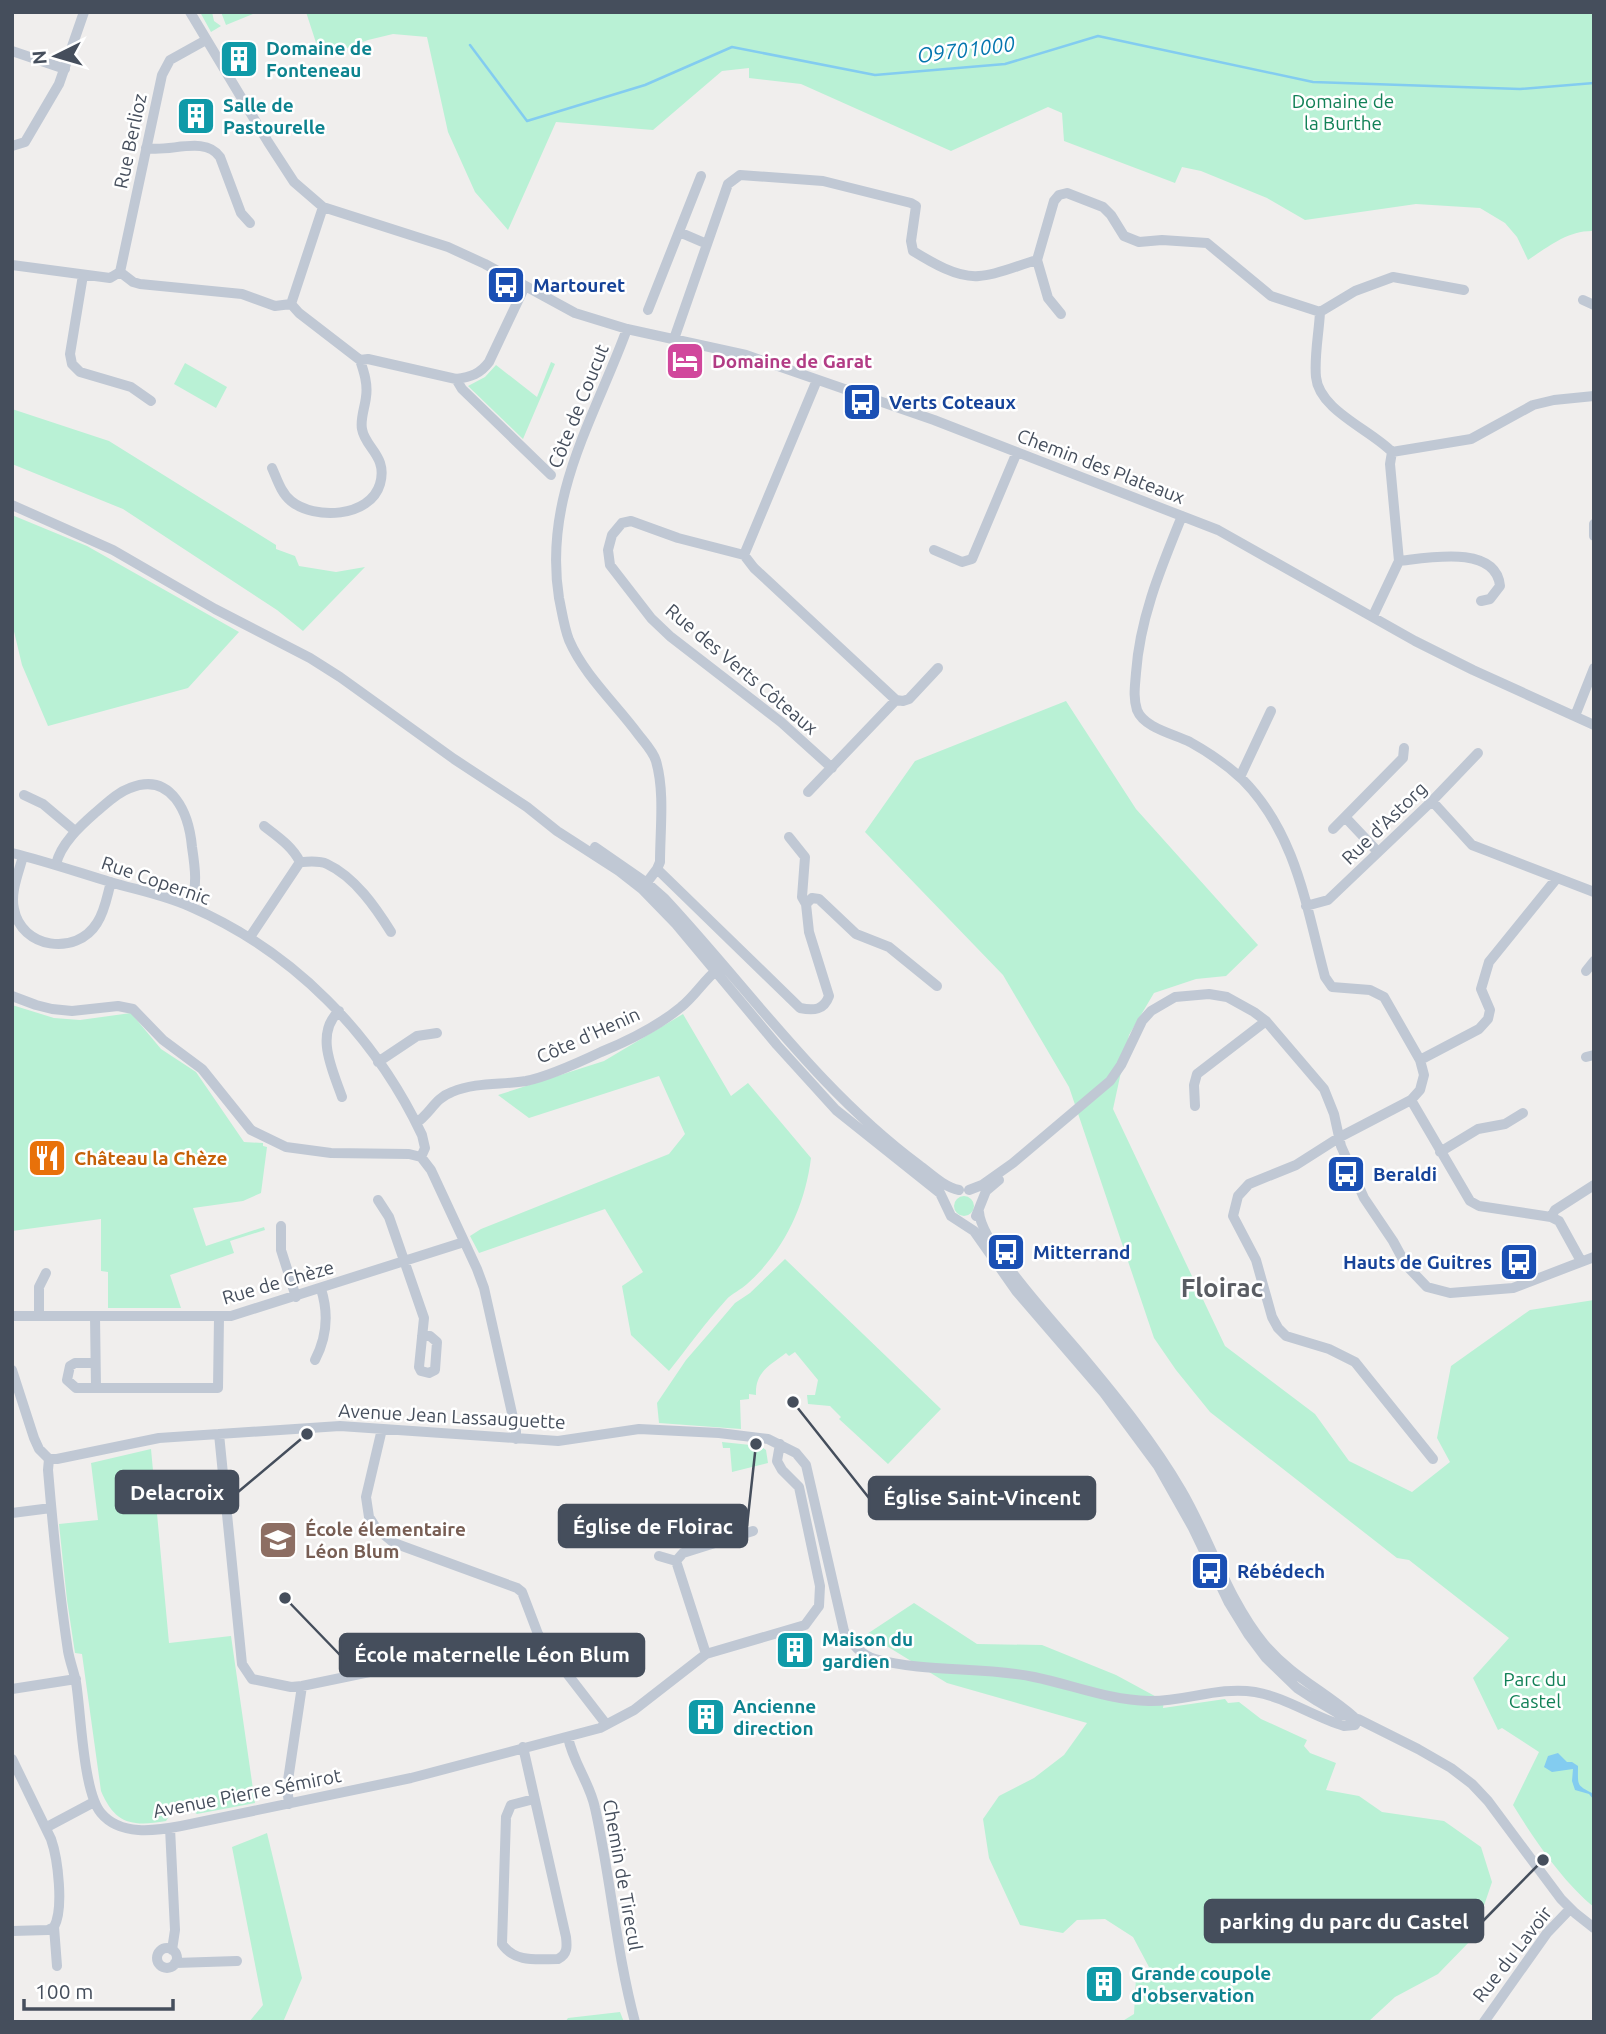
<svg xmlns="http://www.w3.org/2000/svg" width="1606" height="2034" viewBox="0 0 1606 2034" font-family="Ubuntu,sans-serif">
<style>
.green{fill:#b9f1d5}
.water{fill:#83ccf0}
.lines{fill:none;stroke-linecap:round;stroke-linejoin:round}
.stream{stroke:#83ccf0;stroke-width:2.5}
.minor{stroke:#c0c8d4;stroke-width:10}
.labels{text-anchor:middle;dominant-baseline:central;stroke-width:5;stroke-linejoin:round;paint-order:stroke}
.culture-label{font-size:19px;font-weight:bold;fill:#0d838f;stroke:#fff;text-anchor:start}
.park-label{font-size:19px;fill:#128157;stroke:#fff}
.street-label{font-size:19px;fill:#454e5c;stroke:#fff}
.transit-label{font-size:19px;font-weight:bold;fill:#164399;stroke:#fff;text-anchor:start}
.hotel-label{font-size:19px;font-weight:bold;fill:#b23c85;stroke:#fff;text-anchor:start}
.food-label{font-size:19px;font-weight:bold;fill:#c56008;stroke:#fff;text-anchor:start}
.education-label{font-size:19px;font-weight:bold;fill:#785e54;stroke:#fff;text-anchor:start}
.water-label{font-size:21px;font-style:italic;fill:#0476af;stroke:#fff}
.district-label{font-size:26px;font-weight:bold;fill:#5a5d63;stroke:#fff}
.leader{fill:none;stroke:#454e5c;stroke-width:2.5}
.callout-dot{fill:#454e5c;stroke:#fff;stroke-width:2.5}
.callout{fill:#454e5c;stroke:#454e5c;stroke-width:2.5}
.callout-label{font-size:21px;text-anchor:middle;font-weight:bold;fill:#fff}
</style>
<rect width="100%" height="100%" fill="#f0eeed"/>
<!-- green -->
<path class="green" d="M200,12H212L214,21L221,26L211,32Z
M221,12H258L226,25Z
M306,12H1594V231C1568,230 1548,247 1528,260L1517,237L1505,223L1480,208L1416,204L1305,220L1267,198L1201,171L1182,167L1175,183L1064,141L1062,113L1048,107L951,151L801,84L749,78V68L722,71L653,130L556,122L508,230L475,192L448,132L427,37L393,34L368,40L321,58Z
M551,362L555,364L523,439L468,386L485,377L496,365L537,397Z
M185,363L227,387L216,408L174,384Z
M12,409L109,441L276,545V549L295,556L299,566L336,572L365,567L303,631L277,610L123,509L12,464Z
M12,515L87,546L239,632L188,688L48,726L22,665L12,623Z
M1066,701L1136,809L1258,945L1226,976L1196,979L1154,993L1129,1035L1113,1109L1225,1346L1315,1414L1349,1461L1412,1492L1450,1462L1437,1438L1451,1366L1530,1310L1594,1300V1907C1563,1882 1534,1839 1513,1805L1539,1752L1502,1728L1498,1730L1473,1678L1509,1638L1409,1560L1397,1558L1210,1412L1176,1370L1154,1338L1069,1087L1003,975L865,832L915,761Z
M12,1005L54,1018L80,1020L131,1013L161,1049L196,1072L244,1142L263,1143V1146L267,1147L261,1193L243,1201L193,1208L206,1246L264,1227L265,1230L230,1241L234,1253L170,1275L181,1308H108V1272L101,1271V1219L12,1231Z
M683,1014L731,1096L748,1083L811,1158C805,1206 784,1251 747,1284C741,1290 732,1293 726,1300C706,1322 688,1347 669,1371L631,1335L622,1286L643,1272L605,1209L479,1253L470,1236L481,1229L669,1154L685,1134L659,1076L529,1118L498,1095L604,1061Z
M954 1206a10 10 0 1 1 20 0a10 10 0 1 1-20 0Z
M785,1259L941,1409L888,1464L839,1419L841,1417L830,1406L808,1404L807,1395H815L818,1380L795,1352L789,1356L786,1353C769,1366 755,1372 756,1395L749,1394V1399L740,1400L741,1429L659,1423L657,1403L686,1360L712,1330L735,1303L750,1293Z
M722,1442L760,1446L766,1450L768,1463L732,1472L730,1448H723Z
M151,1449L169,1643L231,1636L255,1803L197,1814L188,1808L172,1812L166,1821C132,1827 115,1824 101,1791L82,1654L75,1653L67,1600L59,1524L98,1520L91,1463Z
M914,1603L977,1644L1042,1645L1116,1675L1164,1701L1163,1708L1225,1699L1228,1703L1239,1702L1261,1719L1307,1740L1304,1746L1310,1753L1336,1763L1326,1790L1359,1796L1382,1812L1444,1821L1481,1847L1492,1882L1473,1938L1438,1974L1395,1997L1368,2022H1121L1134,2014L1136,1977L1149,1967L1133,1937L1105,1919L1077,1920L1063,1933L1020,1925L989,1858L983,1819L999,1796L1034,1778L1064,1755L1087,1723L947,1683L867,1634Z
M267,1833L302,1978L283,2022H249L263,2005L232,1847Z
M620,2012L624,2022H565L568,2018Z"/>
<!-- water -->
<path class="water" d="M1558,1753L1567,1762H1572L1578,1766C1578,1786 1576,1785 1594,1794V1800L1589,1794L1575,1790L1572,1781L1573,1769L1552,1772L1544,1767L1548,1756Z"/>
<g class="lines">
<!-- stream -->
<path class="stream" d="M470,45L527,121L645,85L732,47L875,75L1005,64L1098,36L1313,82L1520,89L1594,83"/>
<!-- minor -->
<path class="minor" d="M190,12L268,142L294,182L323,207L448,247L485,264L575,313L627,329L746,355L934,420L1218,530L1415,641L1473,670L1594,725
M12,51L65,69
M12,146L25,142L59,84L84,12
M146,148C169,153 205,135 220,157L241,213L250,223
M679,232L707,244
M1037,260L1048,298L1061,314
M12,265L110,278L120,272
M120,272L162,75L170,60L206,40
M120,272L133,282L140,284L242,294L275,306L291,304
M83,275L70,354L72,364L80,372L131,387L151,401
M1583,300L1594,305
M291,304L299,313L360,360L368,359L456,379C471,377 480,374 489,362L525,286
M291,304L323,207
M648,310L701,176
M627,329C594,419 543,497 559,598C562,612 564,627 569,640C584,675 616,704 638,734C644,742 653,751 656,761C665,792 660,830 660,862L657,869L642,889
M674,339L728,184L740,175L823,181L911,203L916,206L911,241L913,251C931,262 957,278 979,276C998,275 1018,265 1037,260L1054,201L1059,195L1067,193L1103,207L1111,215L1124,236L1139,242L1162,240L1207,243L1271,296L1320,312
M456,379L462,389L551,475
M817,380L744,555L754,568L896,700
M1392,452L1471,439L1533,405L1554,400L1594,396
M272,468C277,479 281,493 291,501C314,520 370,518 380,484C388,456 365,448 362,429C360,419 365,407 366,397C368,384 364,372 360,360
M12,505L113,550L215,609L310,658L340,677L454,759L527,807L557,831L619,871L642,889L676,924L777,1045L836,1110L940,1193L951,1216L974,1231L1017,1292L1104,1393L1158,1466L1193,1528L1229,1603L1248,1634L1266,1658L1297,1688L1317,1701L1339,1714L1358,1719L1418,1749L1451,1768L1472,1784L1488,1801L1561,1899L1575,1913L1594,1928
M1182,516C1161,568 1140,617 1136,673C1135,686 1133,697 1137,710C1144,728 1174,734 1190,742C1208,752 1227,765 1242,779C1296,833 1306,906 1325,977L1332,987L1370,990L1384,997L1420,1060L1424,1075L1420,1090L1411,1100L1340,1137L1296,1165L1249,1184L1238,1196L1233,1216L1256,1260L1272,1317L1278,1328L1286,1336L1329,1349L1355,1362L1433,1459
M1594,524V536
M934,550L962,562L972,559L1017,452
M744,555L678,538L631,521L622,523L612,535L608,550L610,565L651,618L671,637L781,722L832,768
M1399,561C1427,558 1496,544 1500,586L1490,599L1481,601
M1373,616L1399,561L1390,464L1392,452C1371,430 1319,410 1316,377C1314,356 1319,333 1320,312L1355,291L1393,277L1464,290
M1575,716L1594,668
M1240,777L1271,711
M808,792L896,700L903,701L909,699L938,668
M24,795L43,804L75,831
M1432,801L1472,845L1594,892
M1345,817L1378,852
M1333,829L1403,758L1404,748
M595,847L647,883L664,898C748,988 819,1091 919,1165C931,1174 944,1187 959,1190
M12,853C45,861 77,872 110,882C137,890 165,895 191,907C294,952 374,1034 422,1135L425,1148L421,1157
M23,856C19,872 10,892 14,909C21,948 76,957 97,923C105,911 107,896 111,882
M300,862C309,862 318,860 327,864C355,877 376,908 391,932
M56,864C61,844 79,827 95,813C106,804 116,793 130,788C172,771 189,814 192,847C195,867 198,887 190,906
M657,869L800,1008C814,1011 824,1010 829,996L809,932L806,904L802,897L805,857L789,837
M806,904L812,898L819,899L856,934L889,947L937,986
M1306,906L1328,900L1432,801L1478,753
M250,937L300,862C292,846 278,837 264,826
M1586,971L1594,961
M12,996L36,1005L52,1009L72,1011L118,1006L133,1009L163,1040L202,1069L251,1130L286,1147L331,1153L409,1154L421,1157L431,1170L477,1269L484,1288L516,1431V1439
M339,1011C314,1034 333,1071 342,1097
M1586,1057L1594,1055
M1420,1060L1479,1029L1488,1019L1490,1010L1481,989L1489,962L1557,878
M378,1062L417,1036L437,1033
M1411,1100L1470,1201L1479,1206L1551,1217L1559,1221L1581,1261
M1195,1106L1194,1085L1197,1074L1266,1021
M416,1123C430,1114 435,1098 452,1092C476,1082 501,1085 526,1081C546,1077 582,1061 601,1052C628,1041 658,1026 681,1007C695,996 704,980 718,969
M1440,1152L1478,1129L1505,1124L1523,1113
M969,1190L982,1185L1013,1163L1110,1081L1121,1065L1142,1021L1151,1011L1175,997L1209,994L1227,997L1254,1012L1266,1021L1324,1089L1334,1114L1341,1146L1364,1198L1393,1241L1406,1265L1427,1287L1450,1293L1513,1288L1594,1257
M378,1200L389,1217L424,1318L419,1367L421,1371L429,1373L435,1370L437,1342L430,1336H422
M979,1212C981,1245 1059,1328 1083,1357C1118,1399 1153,1442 1181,1490C1210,1539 1227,1599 1264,1644C1291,1676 1324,1691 1354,1717
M976,1216L986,1191L999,1180
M1551,1217L1555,1210L1594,1185
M281,1226V1250L296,1297
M39,1315V1287L46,1273
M12,1316H231L464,1242
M95,1316L96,1388H218L219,1317
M315,1360C327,1337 329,1314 321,1289
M95,1363H75L70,1366L67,1380L76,1388H96
M12,1370L34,1438L39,1449L49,1459
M382,1429L366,1497L369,1517L376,1528L394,1543L517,1588L522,1592L538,1634L545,1645
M219,1434L242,1664L252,1679L291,1687L302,1686L466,1652L545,1645L606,1724
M49,1459H57L159,1438L340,1426L558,1441L639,1429L719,1433L768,1439L796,1453L806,1465L844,1631C852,1644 861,1655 875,1659C927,1673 983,1666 1034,1677C1073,1685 1108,1700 1149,1701C1184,1702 1219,1686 1255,1692C1285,1697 1314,1717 1344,1726L1355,1725L1358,1719
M49,1459L48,1470C53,1530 59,1591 68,1651C70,1662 74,1672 76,1682C81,1712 83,1792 101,1813C120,1836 155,1831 181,1826L411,1778L600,1728L634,1710L706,1654L805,1625L819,1606L820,1586L799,1487L782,1470L777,1461L780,1444
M12,1513L51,1508
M659,1556L676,1561
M706,1654L676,1561L683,1553L753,1531
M12,1689L76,1679
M568,1737C573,1763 590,1783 595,1808C611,1879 616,1951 635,2022
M523,1747L566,1937C567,1946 568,1954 558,1959C537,1959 515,1963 502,1944L506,1817L511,1805L534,1799
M12,1759L51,1839C58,1859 64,1909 54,1927L48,1930L12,1931
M289,1804L287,1787L302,1686
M47,1827L94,1802
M170,1828L175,1930L172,1950
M54,1927L57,1966
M157 1958a10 10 0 1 1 20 0a10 10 0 1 1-20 0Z
M175,1963L237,1961
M1484,2022L1547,1933L1570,1909"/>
</g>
<!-- icons -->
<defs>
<g id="building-square" transform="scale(2.0125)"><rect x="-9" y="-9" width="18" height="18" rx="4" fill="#0f9aa8" stroke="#fff"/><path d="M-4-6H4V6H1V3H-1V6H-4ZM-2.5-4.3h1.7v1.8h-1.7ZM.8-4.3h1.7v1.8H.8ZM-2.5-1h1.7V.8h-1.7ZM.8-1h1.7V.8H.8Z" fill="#fff"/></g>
<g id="bus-square" transform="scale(2.0125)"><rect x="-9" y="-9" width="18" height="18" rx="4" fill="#1a4fb4" stroke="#fff"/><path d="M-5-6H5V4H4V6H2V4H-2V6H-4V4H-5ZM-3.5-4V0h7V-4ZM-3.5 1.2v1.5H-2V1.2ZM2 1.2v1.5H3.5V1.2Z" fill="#fff"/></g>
<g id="hotel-square" transform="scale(2.0125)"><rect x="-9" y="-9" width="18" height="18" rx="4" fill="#d1479c" stroke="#fff"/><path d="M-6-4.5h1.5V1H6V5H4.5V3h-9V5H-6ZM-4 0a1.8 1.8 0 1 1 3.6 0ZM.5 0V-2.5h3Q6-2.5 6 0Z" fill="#fff"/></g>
<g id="restaurant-square" transform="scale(2.0125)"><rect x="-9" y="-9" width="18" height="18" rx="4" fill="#e8710a" stroke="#fff"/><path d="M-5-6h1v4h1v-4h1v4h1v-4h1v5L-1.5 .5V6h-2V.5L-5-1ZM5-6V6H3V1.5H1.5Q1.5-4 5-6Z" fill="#fff"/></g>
<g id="school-square" transform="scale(2.0125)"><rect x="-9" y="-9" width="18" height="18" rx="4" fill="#8d6e63" stroke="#fff"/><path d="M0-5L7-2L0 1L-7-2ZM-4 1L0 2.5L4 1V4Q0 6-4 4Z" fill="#fff"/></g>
</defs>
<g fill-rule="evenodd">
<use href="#building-square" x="239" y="59"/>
<use href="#building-square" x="196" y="116"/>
<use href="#bus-square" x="506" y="285"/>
<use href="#hotel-square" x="685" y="361"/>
<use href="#bus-square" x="862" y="402"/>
<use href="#restaurant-square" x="47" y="1158"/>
<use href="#bus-square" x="1346" y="1174"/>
<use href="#bus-square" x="1006" y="1252"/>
<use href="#bus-square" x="1519" y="1262"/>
<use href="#school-square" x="278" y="1540"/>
<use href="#bus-square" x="1210" y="1571"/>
<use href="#building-square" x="795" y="1650"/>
<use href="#building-square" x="706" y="1717"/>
<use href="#building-square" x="1104" y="1984"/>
</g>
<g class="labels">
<!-- culture labels -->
<g class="culture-label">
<text x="266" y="48">Domaine de<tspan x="266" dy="22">Fonteneau</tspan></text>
<text x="223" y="105">Salle de<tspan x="223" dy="22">Pastourelle</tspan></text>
<text x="822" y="1639">Maison du<tspan x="822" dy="22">gardien</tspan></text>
<text x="733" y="1706">Ancienne<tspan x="733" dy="22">direction</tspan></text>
<text x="1131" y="1973">Grande coupole<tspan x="1131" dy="22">d'observation</tspan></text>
</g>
<!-- park labels -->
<g class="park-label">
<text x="1343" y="101">Domaine de<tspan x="1343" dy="22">la Burthe</tspan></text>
<text x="1535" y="1679">Parc du<tspan x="1535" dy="22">Castel</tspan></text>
</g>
<!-- street labels -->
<g class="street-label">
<text transform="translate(130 141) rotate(-78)">Rue Berlioz</text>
<text transform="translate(578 406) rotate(-68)">Côte de Coucut</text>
<text transform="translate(1101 466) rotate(21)">Chemin des Plateaux</text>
<text transform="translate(742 669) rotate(40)">Rue des Verts Côteaux</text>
<text transform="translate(1384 823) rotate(-44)">Rue d'Astorg</text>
<text transform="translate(156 880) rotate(19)">Rue Copernic</text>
<text transform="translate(588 1035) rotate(-24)">Côte d'Henin</text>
<text transform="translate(278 1282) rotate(-16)">Rue de Chèze</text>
<text transform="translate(452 1416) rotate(3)">Avenue Jean Lassauguette</text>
<text transform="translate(247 1793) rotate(-11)">Avenue Pierre Sémirot</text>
<text transform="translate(623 1875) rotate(80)">Chemin de Tirecul</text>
<text transform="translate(1512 1954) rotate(-52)">Rue du Lavoir</text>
</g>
<!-- transit labels -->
<g class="transit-label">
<text x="533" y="285">Martouret</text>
<text x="889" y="402">Verts Coteaux</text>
<text x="1373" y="1174">Beraldi</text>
<text x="1033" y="1252">Mitterrand</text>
<text x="1492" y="1262" text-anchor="end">Hauts de Guitres</text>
<text x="1237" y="1571">Rébédech</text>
</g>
<!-- hotel labels -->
<g class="hotel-label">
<text x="712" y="361">Domaine de Garat</text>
</g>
<!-- food labels -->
<g class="food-label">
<text x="74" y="1158">Château la Chèze</text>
</g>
<!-- education labels -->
<g class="education-label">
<text x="305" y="1529">École élementaire<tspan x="305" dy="22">Léon Blum</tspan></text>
</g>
<!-- water labels -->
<g class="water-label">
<text transform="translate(966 49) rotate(-7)">O9701000</text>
</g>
<!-- district labels -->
<g class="district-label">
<text x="1222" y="1287">Floirac</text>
</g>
</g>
<!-- callouts -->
<path class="leader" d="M307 1434L238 1492M793 1402L869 1498M756 1444L747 1526M285 1598L340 1655M1543 1860L1483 1921"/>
<g class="callout-dot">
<circle cx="307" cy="1434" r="7"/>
<circle cx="793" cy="1402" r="7"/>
<circle cx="756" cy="1444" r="7"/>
<circle cx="285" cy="1598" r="7"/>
<circle cx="1543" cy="1860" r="7"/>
</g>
<g class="callout">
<rect x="116" y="1471" width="122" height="42" rx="7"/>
<rect x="869" y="1477" width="226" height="42" rx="7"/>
<rect x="559" y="1505" width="188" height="42" rx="7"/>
<rect x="340" y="1634" width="304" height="42" rx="7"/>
<rect x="1205" y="1900" width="278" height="42" rx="7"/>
</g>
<g class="callout-label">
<text x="177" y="1500">Delacroix</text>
<text x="982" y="1505">Église Saint-Vincent</text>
<text x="653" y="1534">Église de Floirac</text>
<text x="492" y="1662">École maternelle Léon Blum</text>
<text x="1344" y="1929">parking du parc du Castel</text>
</g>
<!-- border -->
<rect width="1606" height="2034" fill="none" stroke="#454e5c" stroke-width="28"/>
<!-- north arrow -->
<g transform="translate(56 56) rotate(265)" stroke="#ffffff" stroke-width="5" paint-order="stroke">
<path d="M0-5L12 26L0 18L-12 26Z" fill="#454e5c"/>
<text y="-10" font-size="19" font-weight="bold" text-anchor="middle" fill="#454e5c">N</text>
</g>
<!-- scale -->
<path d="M24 1999v10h149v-10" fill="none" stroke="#454e5c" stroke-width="3.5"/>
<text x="35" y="1999" font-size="21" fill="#454e5c" stroke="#ffffff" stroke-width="5" paint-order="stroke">100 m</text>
</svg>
